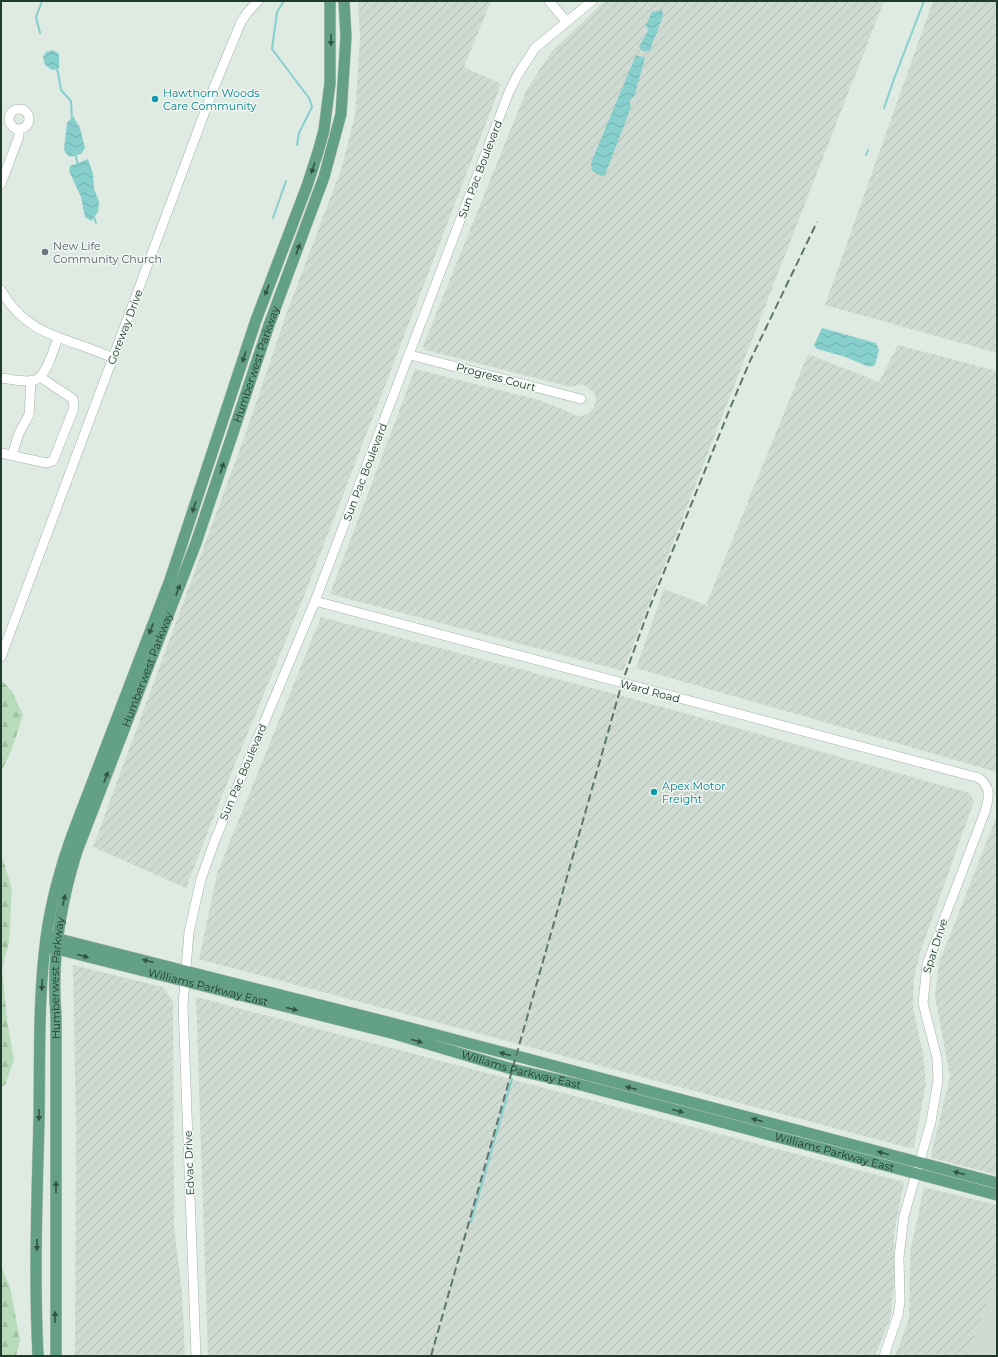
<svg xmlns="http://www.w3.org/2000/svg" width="998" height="1357" viewBox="0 0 998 1357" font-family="Montserrat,sans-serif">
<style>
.built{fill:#cedad2}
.industrial{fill:url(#industrial-furrows)}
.forest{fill:url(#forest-firs)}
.water{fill:url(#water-waves)}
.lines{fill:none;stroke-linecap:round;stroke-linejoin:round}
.stream{stroke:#87cfcd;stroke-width:2}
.minor-casing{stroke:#a2b2a9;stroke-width:10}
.major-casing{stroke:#bcc4c0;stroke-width:12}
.minor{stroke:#fff;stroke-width:9}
.major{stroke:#64a085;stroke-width:11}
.rail{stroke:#5b766a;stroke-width:2;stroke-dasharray:8 4;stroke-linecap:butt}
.oneway{fill:#325444}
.culture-dot{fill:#0f9aa8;stroke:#f0f7f2;stroke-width:1.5}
.worship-dot{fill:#6b7280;stroke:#f0f7f2;stroke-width:1.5}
.labels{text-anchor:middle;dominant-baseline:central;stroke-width:3;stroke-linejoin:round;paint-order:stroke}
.culture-label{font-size:11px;fill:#0d838f;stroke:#f0f7f2;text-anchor:start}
.street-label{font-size:11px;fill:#213a2e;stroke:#f0f7f2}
.worship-label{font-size:11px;fill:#5b616d;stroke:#f0f7f2;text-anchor:start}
</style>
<defs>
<pattern id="industrial-furrows" width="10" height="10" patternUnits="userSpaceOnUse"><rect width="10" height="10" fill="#cedad2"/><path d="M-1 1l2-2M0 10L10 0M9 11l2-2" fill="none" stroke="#b1bcb5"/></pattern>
<pattern id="forest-firs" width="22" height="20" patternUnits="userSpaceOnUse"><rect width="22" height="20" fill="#b8dcbb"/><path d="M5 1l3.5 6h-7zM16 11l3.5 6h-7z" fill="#9ebea1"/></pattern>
<pattern id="water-waves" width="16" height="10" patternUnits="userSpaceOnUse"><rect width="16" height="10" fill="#87cfcd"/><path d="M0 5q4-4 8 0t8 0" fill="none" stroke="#74b2b0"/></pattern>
</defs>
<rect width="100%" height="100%" fill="#dfeae3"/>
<!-- built -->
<path class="built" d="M997,1276V1356H967Z"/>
<!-- industrial -->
<path class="industrial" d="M358,1H491L464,67L501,84L303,599L221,798L186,888L93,847L244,438L287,312L342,167L355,115L360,39Z
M605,1H884L623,671L330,594L415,369L539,400L567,411L576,416L586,415L594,408L596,398L594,393L586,386L581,384L571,387L425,350L423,346L527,89L552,51Z
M933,1H997V353L825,305Z
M898,345L997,371V772L636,668L664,589L706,605L808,354L879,382Z
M321,617L630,698L969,793L974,801L921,950L914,977L913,1008L923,1052L926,1084L914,1147L909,1148L199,959L218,871Z
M997,815V1175L932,1158L931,1155L950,1077L935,997L939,963Z
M73,965L163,987L173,1002L174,1225L182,1293L185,1356H75L76,1128Z
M196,997L904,1182L894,1234V1284L890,1319L875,1356H208Z
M924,1187L997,1205V1276L967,1356H895L909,1319L910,1253Z"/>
<!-- forest -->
<path class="forest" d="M1,680L12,691L23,715L12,749L1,772Z
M1,853L12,889L9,942L2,969L7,1020L14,1060L5,1085L1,1087Z
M1,1266L10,1287L20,1340L16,1356H1Z"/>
<!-- water -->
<path class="water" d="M662,10L663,16L650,50L644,52L639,47L649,29L645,26L652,12Z
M53,50L59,54V69L52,70L45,65L43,57L46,52Z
M636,55L645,58L634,97L629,100L631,107L605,175L602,176L592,171L591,163Z
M73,116L80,128L85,148L81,154L69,157L64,150L67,123Z
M88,159L93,174L94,189L99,201L98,212L91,221L85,217L81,197L69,171L70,166Z
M822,328L876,343L879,350L875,365L869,367L843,356L817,349L814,345Z"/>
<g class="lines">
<!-- stream -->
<path class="stream" d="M284,1L277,12L272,49L309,98L312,107L299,133L297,145
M40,33L36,17L42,1
M56,69L58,72L61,90L71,101L72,119
M884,108L894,79L924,1
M75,153L78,165
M866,155L868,150
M93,215L96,223
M273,218L286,181
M471,1222L512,1079"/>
<!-- minor casing -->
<g class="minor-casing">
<path id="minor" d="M549,1L566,21
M9 119a10 10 0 1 1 20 0a10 10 0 1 1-20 0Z
M1,184L19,136V129
M1,290C27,338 69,337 113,358
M410,355L581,399
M1,378C11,379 26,383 35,380C47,376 54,348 58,337
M1,453L46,463L53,461L74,408L73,399L40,377
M12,455L19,433L29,415L31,380
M315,601L979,778C991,787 989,796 986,809L927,964L923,1003L937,1058L938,1080L931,1122L904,1216L899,1257L900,1302L898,1315L884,1356
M1,657L213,90L241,22L247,13L258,1
M196,1356L183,1005L189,932L201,879L215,840L315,601L509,92L517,76L535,48L592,1"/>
</g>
<!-- major casing -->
<g class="major-casing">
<g id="major">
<path d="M51,937L399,1025L997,1183"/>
<path id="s1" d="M49,947L395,1034L512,1069L581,1085L997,1195"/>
<path d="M38,1356C34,1278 37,1198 39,1120C40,1060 38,998 46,938C51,901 61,865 74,830L170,580L256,320L307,186L318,152L324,130L330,83V1"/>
<path id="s2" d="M56,1356V1016C51,959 60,905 77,851L196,543L269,325L324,177L341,114L346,37L344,1"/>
</g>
</g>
<!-- minor -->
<use href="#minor" class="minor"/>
<!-- major -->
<use href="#major" class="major"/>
<!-- rail -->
<path class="rail" d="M431,1356L622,683L649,609L731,406L750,361L817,222"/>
</g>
<!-- one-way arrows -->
<defs><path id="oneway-solid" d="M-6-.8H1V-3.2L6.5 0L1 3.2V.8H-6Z"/></defs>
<g class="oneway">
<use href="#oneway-solid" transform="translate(331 40) rotate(91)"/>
<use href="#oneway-solid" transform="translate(313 168) rotate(108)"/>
<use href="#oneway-solid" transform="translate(298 249) rotate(-70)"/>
<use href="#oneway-solid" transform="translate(267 290) rotate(111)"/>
<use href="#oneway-solid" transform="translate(244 357) rotate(108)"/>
<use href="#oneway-solid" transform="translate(222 468) rotate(-71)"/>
<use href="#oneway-solid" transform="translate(194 507) rotate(108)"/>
<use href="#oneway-solid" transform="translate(178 590) rotate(-69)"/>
<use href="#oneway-solid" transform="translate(151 629) rotate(111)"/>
<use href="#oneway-solid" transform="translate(106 777) rotate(-69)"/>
<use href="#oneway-solid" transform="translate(64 900) rotate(-78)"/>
<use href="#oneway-solid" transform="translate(83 956) rotate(15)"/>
<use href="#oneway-solid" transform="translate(148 961) rotate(-166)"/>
<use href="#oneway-solid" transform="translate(42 985) rotate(92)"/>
<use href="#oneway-solid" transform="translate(292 1009) rotate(14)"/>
<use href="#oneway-solid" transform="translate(417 1041) rotate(17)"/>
<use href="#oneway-solid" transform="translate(505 1054) rotate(-165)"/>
<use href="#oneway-solid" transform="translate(631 1088) rotate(-165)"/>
<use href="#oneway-solid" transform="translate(678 1111) rotate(15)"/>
<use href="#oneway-solid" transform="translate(39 1115) rotate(91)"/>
<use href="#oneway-solid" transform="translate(757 1120) rotate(-165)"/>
<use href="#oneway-solid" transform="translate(883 1153) rotate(-165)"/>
<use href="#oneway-solid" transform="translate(959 1173) rotate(-165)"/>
<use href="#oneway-solid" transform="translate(56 1187) rotate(-90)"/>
<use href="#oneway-solid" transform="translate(37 1245) rotate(90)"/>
<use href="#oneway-solid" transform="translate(55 1317) rotate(-90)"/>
</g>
<!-- markers -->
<g class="culture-dot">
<circle cx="155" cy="99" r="4"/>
<circle cx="654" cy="792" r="4"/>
</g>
<circle class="worship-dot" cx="45" cy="252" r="4"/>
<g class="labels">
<!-- culture labels -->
<g class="culture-label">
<text x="163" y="93">Hawthorn Woods<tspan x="163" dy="13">Care Community</tspan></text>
<text x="662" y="786">Apex Motor<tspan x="662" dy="13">Freight</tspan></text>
</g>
<!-- street labels -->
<g class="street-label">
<text transform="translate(480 169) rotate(-69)">Sun Pac Boulevard</text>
<text transform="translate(125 327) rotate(-69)">Goreway Drive</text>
<text stroke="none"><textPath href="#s2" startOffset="1026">Humberwest Parkway</textPath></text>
<text transform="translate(496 377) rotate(15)">Progress Court</text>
<text transform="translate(365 472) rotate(-69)">Sun Pac Boulevard</text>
<text stroke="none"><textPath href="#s2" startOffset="702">Humberwest Parkway</textPath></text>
<text transform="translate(650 691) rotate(15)">Ward Road</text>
<text transform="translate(243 772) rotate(-67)">Sun Pac Boulevard</text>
<text transform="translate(935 946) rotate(-72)">Spar Drive</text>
<text stroke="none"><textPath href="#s2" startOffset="378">Humberwest Parkway</textPath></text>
<text stroke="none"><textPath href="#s1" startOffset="164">Williams Parkway East</textPath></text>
<text stroke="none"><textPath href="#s1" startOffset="488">Williams Parkway East</textPath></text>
<text stroke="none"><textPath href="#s1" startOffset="812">Williams Parkway East</textPath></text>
<text transform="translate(189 1163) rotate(-92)">Edvac Drive</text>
</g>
<!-- worship labels -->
<g class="worship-label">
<text x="53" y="246">New Life<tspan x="53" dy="13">Community Church</tspan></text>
</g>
</g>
<!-- border -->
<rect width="998" height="1357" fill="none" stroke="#213a2e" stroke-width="4"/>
</svg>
